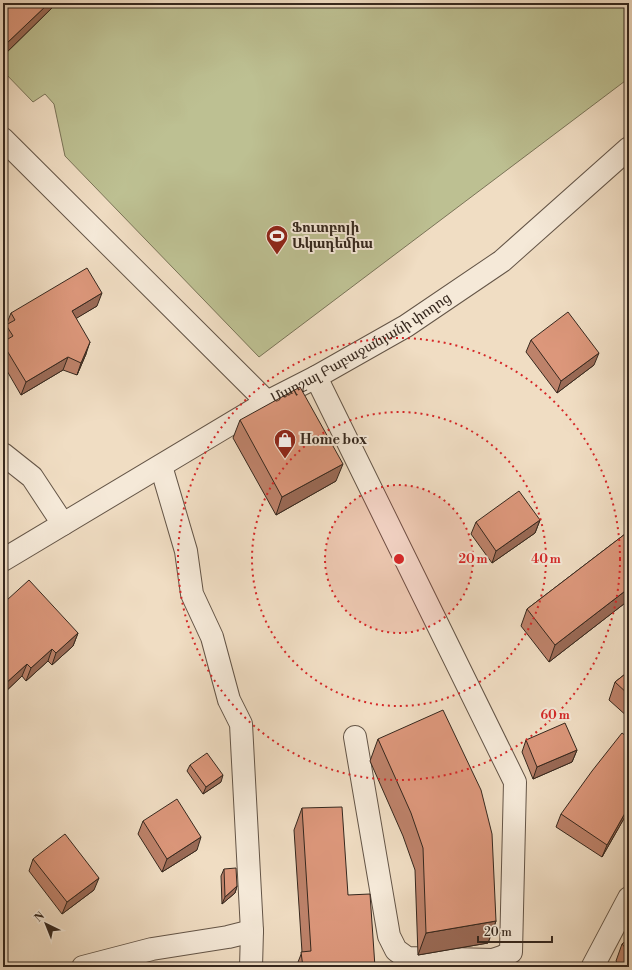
<svg xmlns="http://www.w3.org/2000/svg" width="632" height="970" viewBox="0 0 632 970" font-family="'Libre Bodoni','Noto Serif Armenian',serif">
<style>
.green{fill:#bdc092;stroke:#7a7458}
.lines{fill:none;stroke-linecap:round;stroke-linejoin:round}
.minor-casing{stroke:#645547;stroke-width:24}
.minor{stroke:#f5e9d8;stroke-width:22}
.wall{fill:#bd826a;stroke:#36281e}
.shaded-wall{fill:#9a6a56;stroke:#36281e}
.building{fill:#dc977b;stroke:#36281e}
.ring{fill:none;stroke:#d62828;stroke-width:2;stroke-dasharray:2 4}
.labels{text-anchor:middle;dominant-baseline:central;stroke-width:4;stroke-linejoin:round;paint-order:stroke}
.poi-label{font-size:14px;font-weight:bold;fill:#36281e;stroke:#f5e9d8;text-anchor:start}
.street-label{font-size:14px;fill:#36281e;stroke:#f5e9d8}
.centre{fill:#d62828;stroke:#f5e9d8;stroke-width:2}
.ring-label{font-size:12px;text-anchor:middle;font-weight:bold;fill:#d62828;stroke:#f5e9d8;stroke-width:4;stroke-linejoin:round;paint-order:stroke}
</style>
<rect width="100%" height="100%" fill="#f0ddc3"/>
<filter id="stains"><feTurbulence type="fractalNoise" baseFrequency=".005" numOctaves="4"/><feColorMatrix values="0 0 0 0 .2 0 0 0 0 .09 0 0 0 0 .02 0 0 0 .5 -.17"/></filter>
<radialGradient id="worn" r=".72"><stop offset=".6" stop-color="#630" stop-opacity="0"/><stop offset="1" stop-color="#630" stop-opacity=".3"/></radialGradient>
<!-- green -->
<path class="green" d="M3,3H629V78L259,357L65,156L54,104L45,94L33,102L3,71Z"/>
<g class="lines">
<!-- minor casing -->
<g class="minor-casing">
<g id="minor">
<path d="M3,139L267,402"/>
<path d="M316,377L515,782L511,952L502,957L493,960L407,958L396,950L389,936L355,737"/>
<path d="M3,454L32,477L63,524"/>
<path d="M161,466L186,551L192,594L212,637L229,700L241,724L252,931L251,967"/>
<path id="s1" d="M3,560L267,402L316,377L406,326L502,261L629,148"/>
<path d="M83,967L152,949L228,937L252,931"/>
<path d="M594,967L593,966L629,898"/>
</g>
</g>
<!-- minor -->
<use href="#minor" class="minor"/>
</g>
<!-- wall -->
<path class="wall" d="M3,3H57L3,56Z
M97,306L76,318L86,354L77,375L63,370L21,395L3,364V342L4,341L3,340V333L11,313Z
M531,340L594,365L557,393L526,352Z
M240,420L336,481L276,515L233,438Z
M540,520L535,533L492,563L471,534L476,522Z
M629,531V600L549,662L521,626L527,609Z
M3,596L7,600L78,633L73,646L52,665L48,661L26,681L22,676L3,694Z
M629,671V718L609,700L615,682Z
M378,739L496,921L488,943L418,955L415,870L403,836L370,761Z
M526,740L577,750L572,762L533,779L522,752Z
M190,765L221,782L203,794L187,771Z
M302,808L348,895L375,967H296L302,952L294,830Z
M561,814L626,815L602,857L556,827Z
M143,821L197,850L162,872L138,834Z
M33,859L94,890L62,914L29,871Z
M224,869L237,886L235,893L222,904L221,876Z
M629,939V967H620L616,961L622,944Z"/>
<!-- shaded-wall -->
<path class="shaded-wall" d="M49,3H57L3,56L7,43Z
M102,293L97,306L67,324L72,311Z
M90,342L86,354L77,375L81,363Z
M599,353L594,365L557,393L561,381Z
M68,357L63,370L21,395L26,382Z
M343,464L336,481L276,515L282,497Z
M540,520L535,533L492,563L496,551Z
M629,588V600L549,662L555,645Z
M78,633L73,646L52,665L56,653Z
M52,649L48,661L26,681L31,668Z
M27,664L22,676L3,694V690L5,684Z
M577,750L572,762L533,779L537,767Z
M223,775L221,782L203,794L206,787Z
M629,806V811L626,815L602,857L607,845Z
M201,837L197,850L162,872L167,859Z
M99,878L94,890L62,914L67,902Z
M237,886L235,893L222,904L225,897Z
M496,921L488,943L418,955L426,933Z"/>
<!-- building -->
<path class="building" d="M3,3H49L7,43L3,39Z
M87,268L102,293L72,311L90,342L81,363L68,357L26,382L3,344V342L13,336L6,325L15,320L11,313Z
M568,312L599,353L561,381L531,340Z
M300,387L343,464L282,497L240,420Z
M519,491L540,520L496,551L476,522Z
M629,531V588L555,645L527,609Z
M29,580L78,633L56,653L52,649L31,668L27,664L5,684L3,681V596L7,600Z
M629,671V695L615,682Z
M443,710L481,790L492,834L496,921L426,933L423,848L411,813L378,739Z
M565,723L577,750L537,767L526,740Z
M622,733L629,738V806L607,845L561,814L592,771Z
M207,753L223,775L206,787L190,765Z
M177,799L201,837L167,859L143,821Z
M342,807L348,895L370,894L375,967H303L301,952L311,951L302,808Z
M65,834L99,878L67,902L33,859Z
M236,868L237,886L225,897L224,869Z
M629,939V952L622,944Z
M205,963L206,967H191Z"/>
<!-- distance rings -->
<circle cx="399" cy="559" r="74" fill="#d62828" fill-opacity=".12"/>
<g class="ring">
<circle cx="399" cy="559" r="74"/>
<circle cx="399" cy="559" r="147"/>
<circle cx="399" cy="559" r="221"/>
</g>
<!-- icons -->
<defs>
<g id="stadium-pin" transform="scale(1.15)"><path d="M0 17L-7.5 6A9.5 9.5 0 1 1 7.5 6Z" fill="#8f2418" stroke="#f5e9d8"/><path d="M0-5a6.5 5 0 1 0 0 10a6.5 5 0 1 0 0-10ZM-3.5-1.8h7v3.6h-7Z" fill="#fff"/></g>
<g id="shop-pin" transform="scale(1.15)"><path d="M0 17L-7.5 6A9.5 9.5 0 1 1 7.5 6Z" fill="#8f2418" stroke="#f5e9d8"/><path d="M-5-2.5h2.3a2.7 3.5 0 0 1 5.4 0H5L5.5 6h-11ZM-1.5-2.5h3a1.5 2.3 0 0 0-3 0Z" fill="#fff"/></g>
</defs>
<g fill-rule="evenodd">
<use href="#stadium-pin" x="277" y="236"/>
<use href="#shop-pin" x="285" y="440"/>
</g>
<g class="labels">
<!-- poi labels -->
<g class="poi-label">
<text x="292" y="228">Ֆուտբոլի<tspan x="292" dy="16">Ակադեմիա</tspan></text>
<text x="300" y="440">Home box</text>
</g>
<!-- street labels -->
<g class="street-label">
<text stroke="none"><textPath href="#s1" startOffset="416">Մարշալ Բաբաջանյանի փողոց</textPath></text>
</g>
</g>
<circle cx="399" cy="559" r="6" class="centre"/>
<g class="ring-label">
<text x="473" y="563">20 m</text>
<text x="546" y="563">40 m</text>
<text x="555" y="719">60 m</text>
</g>
<!-- margin -->
<rect width="632" height="970" fill="none" stroke="#f0ddc3" stroke-width="16"/>
<rect x="4" y="4" width="624" height="962" fill="none" stroke="#36281e" stroke-width="2"/>
<rect x="8" y="8" width="616" height="954" fill="none" stroke="#36281e"/>
<!-- north arrow -->
<g transform="translate(46 924) rotate(317)" stroke="#f5e9d8" stroke-width="3" paint-order="stroke">
<path d="M0-3L7 15L0 10L-7 15Z" fill="#36281e"/>
<text y="-6" font-size="11" font-weight="bold" text-anchor="middle" fill="#36281e">N</text>
</g>
<!-- scale -->
<path d="M478 936v6h74v-6" fill="none" stroke="#36281e" stroke-width="2"/>
<text x="484" y="936" font-size="12" fill="#36281e" stroke="#f5e9d8" stroke-width="3" paint-order="stroke">20 m</text>
<rect width="100%" height="100%" filter="url(#stains)"/>
<rect width="100%" height="100%" fill="url(#worn)"/>
</svg>
